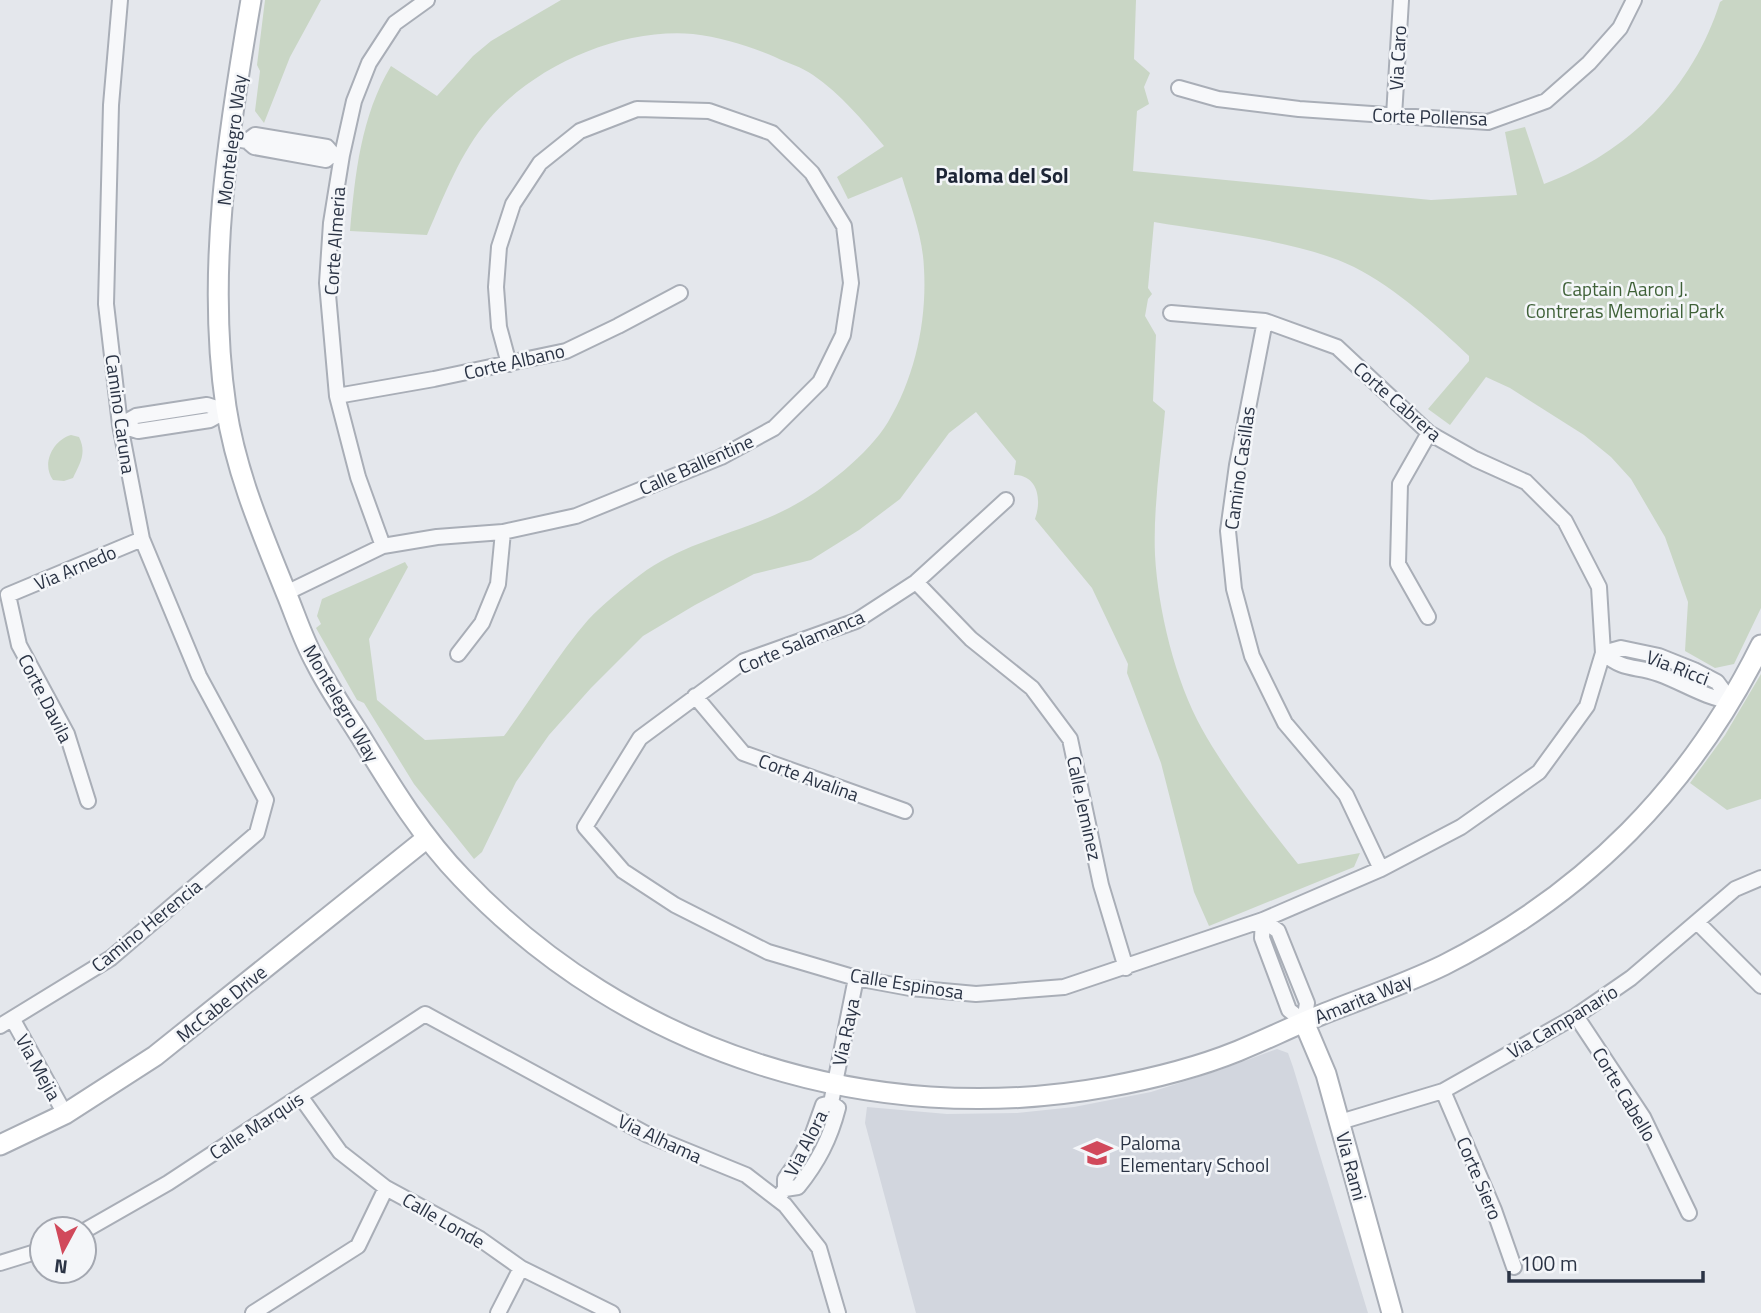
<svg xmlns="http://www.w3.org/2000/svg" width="1761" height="1313" viewBox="0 0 1761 1313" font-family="'Titillium Web',sans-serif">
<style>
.built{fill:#d2d6de}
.green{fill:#c9d6c5}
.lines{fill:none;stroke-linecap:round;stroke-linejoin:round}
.street-casing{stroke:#a9aeb7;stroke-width:18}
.secondary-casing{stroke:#a9aeb7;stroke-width:23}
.street{stroke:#f7f8fa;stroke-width:14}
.secondary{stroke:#fff;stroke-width:19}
.labels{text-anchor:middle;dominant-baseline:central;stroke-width:5;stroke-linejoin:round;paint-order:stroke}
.street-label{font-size:19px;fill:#2b3445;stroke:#f4f6f9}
.park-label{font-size:19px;fill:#3f6138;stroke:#f4f6f9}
.poi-label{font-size:19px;fill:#2b3445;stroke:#f4f6f9;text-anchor:start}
.neighbourhood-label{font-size:21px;font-weight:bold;fill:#1d2536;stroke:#f4f6f9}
</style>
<rect width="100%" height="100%" fill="#e4e7ec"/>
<!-- built -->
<path class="built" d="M1277,1049L1288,1053L1293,1067L1368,1313H916L865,1123L867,1107L947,1114L1017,1113L1074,1107L1151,1092L1220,1070Z"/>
<!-- green -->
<path class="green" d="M265,0H321L290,57L264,123L255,111L260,71L257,65Z
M561,0H1136L1134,59L1150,73L1144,87L1149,104L1137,111L1133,171L1431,200L1517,195L1505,132L1525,127L1544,184C1628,153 1693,88 1720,2L1723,0H1761V608L1734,664L1715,668L1685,651L1688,602L1665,537L1631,479L1611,457L1584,435L1510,388L1486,377L1450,425L1428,409L1469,361V356C1434,323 1397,289 1354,267C1301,241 1213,232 1154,222L1148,288L1152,294L1148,299L1145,316L1156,335L1153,401L1165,411C1161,459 1153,507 1155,555C1158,610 1175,680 1202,729C1229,777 1264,821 1298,864L1360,853L1354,867L1209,926L1194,892L1161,763L1127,673L1128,664L1092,588L1035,519C1042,500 1038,475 1014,475L1016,461L976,412L949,433L900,499L859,530L811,560L754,574L695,605L643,636L591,688L549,735L516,782L482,852L474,859L414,784L364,703L357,700L316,628L321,624L317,616L322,599L405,562L408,567L369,639L377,700L425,740L504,736C532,698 557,656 588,620C601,606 624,587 640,575C683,542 741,533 789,508C822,491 869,454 888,422C915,377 927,321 924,269C923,237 911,207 902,177L848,199L837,177L884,146C862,120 841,94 813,75C802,67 787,63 775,57C749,46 721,37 693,34C621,28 537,64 489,119C460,153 445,194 427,235L350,231C355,174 361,116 391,66L437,96L473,56L491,41Z
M71,435L79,437C87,453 80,463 73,478L64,481L53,480C41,464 53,440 71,435Z
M1761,674V799L1727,810L1690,783L1725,735Z"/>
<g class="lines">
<!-- street casing -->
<g class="street-casing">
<path id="street" d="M1179,88L1218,99L1299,109L1488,122L1546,101L1589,63L1620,28L1634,0
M1394,116L1401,0
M230,138L247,141L254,147L326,160L333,154
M247,141L255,135L327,147L333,154L342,155
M1265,321L1237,465L1228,531L1234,589L1252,656L1285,723L1346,795L1381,869
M337,396L434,379L566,351L618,326L680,293
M120,425L138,431L210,420L226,411
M120,425L136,416L207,405L226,411
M1006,500L916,582L856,621L744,661L640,738L585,827L623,871L675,905L768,952L856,978L910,988L976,994L1064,987L1263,920L1381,869L1461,827L1539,772L1587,706L1603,653L1599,587L1565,521L1526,482L1475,459L1429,433L1337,347L1265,321L1171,313
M383,546L358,477L337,396L327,283L331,223L342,155L354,101L369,63L395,23L427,0
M916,582L971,639L1032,688L1070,739L1101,885L1126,968
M286,593L383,546L437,537L503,532L576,516L721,457L774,428L820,382L843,335L851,283L844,226L812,173L772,133L709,111L637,109L580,131L540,163L513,204L499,247L496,287L499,327L509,364
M1428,617L1398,564L1400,484L1429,433
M1603,653L1621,648L1659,656L1694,670L1717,682L1731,701
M1603,653C1625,672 1635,665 1659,674C1684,683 1705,698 1731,701
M458,654L482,623L498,584L503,532
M695,696L743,753L905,811
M88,801L67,734L19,645L8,595L142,539
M1263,920L1278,931L1307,1003L1304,1022
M1263,920L1262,938L1289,1010L1304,1022
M1697,922L1761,986
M1576,1016L1643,1117L1689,1213
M13,1020L65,1114
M0,1026L111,958L257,833L266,800L199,676L142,539L120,425L106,304L111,105L120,0
M1443,1091L1494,1210L1514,1267
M300,1096L340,1152L386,1188L480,1239L521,1268L612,1313
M831,1103L856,978
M1340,1122L1443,1091L1576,1016L1631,978L1735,889L1761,878
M785,1189V1179L799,1159L813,1133L823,1105L831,1103
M777,1199L785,1189L798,1187C818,1162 830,1139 838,1108L831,1103
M84,1231L168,1183L425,1014L648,1135L746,1175L785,1205L819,1248L838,1313
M0,1263L42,1250
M253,1313L358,1246L386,1188
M498,1313L521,1268"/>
</g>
<!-- secondary casing -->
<g class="secondary-casing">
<path id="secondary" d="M251,0C228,133 206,272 226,407C236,473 262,533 287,595C296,617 304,642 316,663C329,689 346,713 361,737C391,786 422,837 462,878C627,1052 871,1130 1107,1087C1151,1079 1196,1068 1238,1051C1265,1040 1291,1027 1318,1016C1360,999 1403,985 1444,965C1586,893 1690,788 1761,645
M1304,1022L1326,1074L1392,1313
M0,1145L65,1114L155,1056L427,838"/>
</g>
<!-- street -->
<use href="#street" class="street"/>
<!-- secondary -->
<use href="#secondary" class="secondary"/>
</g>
<!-- icons -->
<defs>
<g id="school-bare" transform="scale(2.415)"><path d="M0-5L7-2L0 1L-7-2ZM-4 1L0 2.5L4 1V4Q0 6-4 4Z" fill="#d1495b" stroke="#f4f6f9" stroke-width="2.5" paint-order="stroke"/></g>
</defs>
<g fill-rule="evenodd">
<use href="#school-bare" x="1097" y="1153"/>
</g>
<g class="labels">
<!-- street labels -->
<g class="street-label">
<text transform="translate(1397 58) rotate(-87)">Via Caro</text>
<text transform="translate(1430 116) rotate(2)">Corte Pollensa</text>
<text transform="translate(231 140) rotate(-83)">Montelegro Way</text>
<text transform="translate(334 241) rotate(-86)">Corte Almeria</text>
<text transform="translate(514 361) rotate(-13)">Corte Albano</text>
<text transform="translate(1398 401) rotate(41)">Corte Cabrera</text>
<text transform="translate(121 414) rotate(82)">Camino Caruna</text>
<text transform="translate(696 464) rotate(-24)">Calle Ballentine</text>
<text transform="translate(1239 468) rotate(-82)">Camino Casillas</text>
<text transform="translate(75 567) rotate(-23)">Via Arnedo</text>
<text transform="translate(801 641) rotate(-23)">Corte Salamanca</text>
<text transform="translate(1678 667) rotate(21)">Via Ricci</text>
<text transform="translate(46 698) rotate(63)">Corte Davila</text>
<text transform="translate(342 703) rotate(60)">Montelegro Way</text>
<text transform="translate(809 777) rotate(20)">Corte Avalina</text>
<text transform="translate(1085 808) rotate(78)">Calle Jeminez</text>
<text transform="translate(146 925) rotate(-39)">Camino Herencia</text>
<text transform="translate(907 983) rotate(9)">Calle Espinosa</text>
<text transform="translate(1363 998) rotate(-22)">Amarita Way</text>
<text transform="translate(221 1003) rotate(-39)">McCabe Drive</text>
<text transform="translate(1562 1021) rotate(-31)">Via Campanario</text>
<text transform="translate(845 1032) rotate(-78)">Via Raya</text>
<text transform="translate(39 1067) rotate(61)">Via Mejia</text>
<text transform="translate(1625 1094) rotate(59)">Corte Cabello</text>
<text transform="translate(256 1125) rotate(-33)">Calle Marquis</text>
<text transform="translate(660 1138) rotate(25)">Via Alhama</text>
<text transform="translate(805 1143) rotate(-63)">Via Alora</text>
<text transform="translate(1352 1166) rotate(75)">Via Rami</text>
<text transform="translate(1480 1178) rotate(67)">Corte Siero</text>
<text transform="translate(444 1220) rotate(30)">Calle Londe</text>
</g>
<!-- park labels -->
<g class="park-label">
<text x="1625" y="288">Captain Aaron J.<tspan x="1625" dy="22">Contreras Memorial Park</tspan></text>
</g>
<!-- poi labels -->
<g class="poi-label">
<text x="1120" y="1142">Paloma<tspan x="1120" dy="22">Elementary School</tspan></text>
</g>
<!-- neighbourhood labels -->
<g class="neighbourhood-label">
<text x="1002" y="175">Paloma del Sol</text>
</g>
</g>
<!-- north arrow -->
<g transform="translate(63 1250) rotate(187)"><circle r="33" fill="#f4f6f9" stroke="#a4a8b1" stroke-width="2"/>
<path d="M0-5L12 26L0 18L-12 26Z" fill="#d1495b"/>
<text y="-10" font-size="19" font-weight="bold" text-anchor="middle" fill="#2b3445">N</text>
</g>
<!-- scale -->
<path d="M1509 1271v10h194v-10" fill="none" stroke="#2b3445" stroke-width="3.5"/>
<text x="1520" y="1271" font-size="21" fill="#2b3445" stroke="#f4f6f9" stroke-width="5" paint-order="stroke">100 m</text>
</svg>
